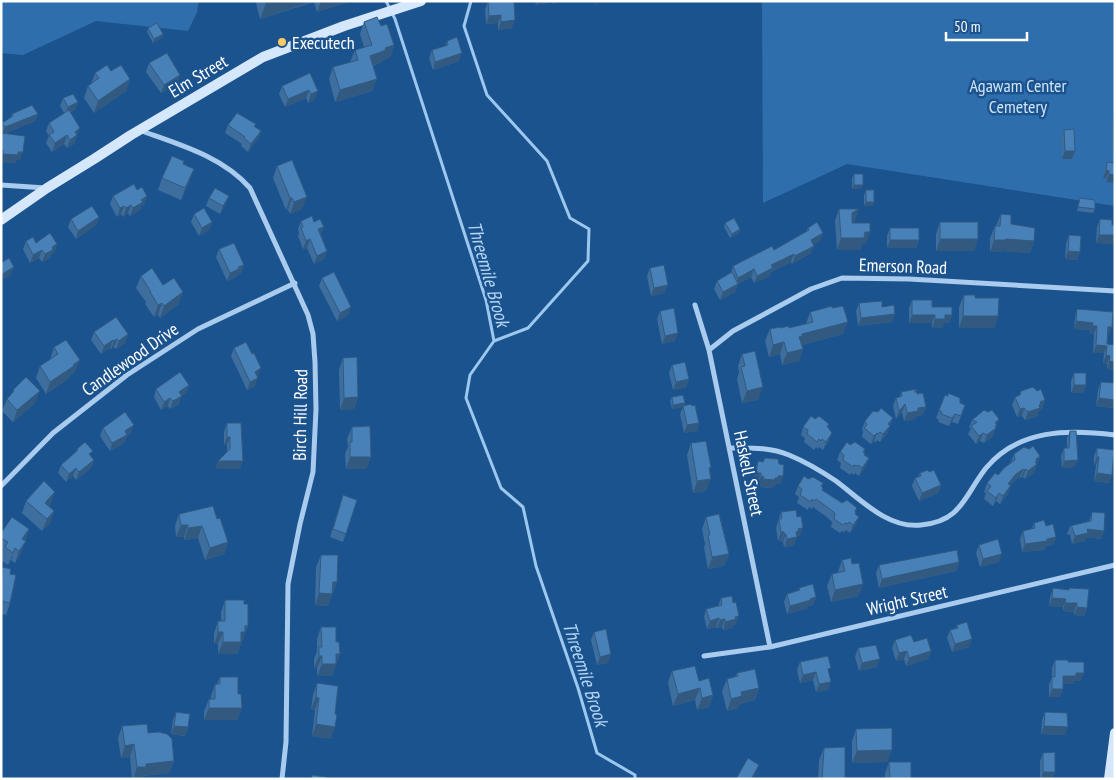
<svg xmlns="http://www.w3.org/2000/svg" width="1116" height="780" viewBox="0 0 1116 780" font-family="'PT Sans Narrow',sans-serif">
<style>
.green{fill:#2f6eac}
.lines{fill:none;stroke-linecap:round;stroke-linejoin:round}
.stream{stroke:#9cc7ef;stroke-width:3}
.street{stroke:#a9cbed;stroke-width:5}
.secondary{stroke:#d5e7fa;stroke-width:10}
.wall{fill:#3e6e9e}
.shaded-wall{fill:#325a81}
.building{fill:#4880b8;stroke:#325a81}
.poi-dot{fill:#feca66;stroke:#1b538e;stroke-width:2}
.labels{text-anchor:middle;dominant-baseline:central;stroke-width:5;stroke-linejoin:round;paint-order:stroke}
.poi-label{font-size:18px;fill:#fff;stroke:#1b538e;text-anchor:start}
.street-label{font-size:18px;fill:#fff;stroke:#1b538e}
.park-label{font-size:18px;fill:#cee4fa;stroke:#1b538e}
.water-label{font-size:19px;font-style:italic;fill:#b5d5f5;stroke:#1b538e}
</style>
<rect width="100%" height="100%" fill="#1b538e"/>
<!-- green -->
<path class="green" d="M1,1H199L197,12L188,31L96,21L23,55L1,53Z
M762,1H1115V206L847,164L763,203Z"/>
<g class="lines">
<!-- stream -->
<path class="stream" d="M386,1L395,19L486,300L494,341L470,375L466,398L501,488L523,507L536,566L578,688L597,753L635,775V779
M471,1L464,26L487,95L547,161L570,218L589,229L588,261L528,328L494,341"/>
<!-- street -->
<path class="street" d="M139,130C178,144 222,156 250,188L308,315L313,334L315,362L316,409L313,472L300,524L288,584L286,742L282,779
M1,185L46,188
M695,305L709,350L770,647
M709,350L733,331L811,289L842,278L909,279L1115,291
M730,448C750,448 770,447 789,455C806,462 821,471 836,481C860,499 888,529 921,525C962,521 964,496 986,468C1019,429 1068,429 1115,435
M1,486L53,433L127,375L198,329L295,283
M704,656L770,647L1115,565"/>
<!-- secondary -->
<path class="secondary" d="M1,220L47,188L94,159L131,135L263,57L344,26L421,1
M1109,779L1115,733"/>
</g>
<!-- wall -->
<path class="wall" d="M257,1H350L349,2L317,12L314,2L260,19L256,3Z
M488,1L512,28L498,30V23L486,24L485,9Z
M535,1H563L553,4L552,2L536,5Z
M364,22L381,26L394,45L390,57L383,60L382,62L373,66L377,79L372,91L335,102L329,79L333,67L350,62L355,50L364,47L360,34Z
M148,28L163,34L162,38L153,43L147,32Z
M447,41L459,61L433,70L429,58L432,50L445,46Z
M149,63L178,84L161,93L146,72Z
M111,71L130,79L126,91L94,113L84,98L88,86L91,84L95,73Z
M310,73L315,99L308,103L306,98L285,107L279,94L282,86Z
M63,98L78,102L75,110L70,112L77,136L76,137L74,144L67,148L64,144L52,152L46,143L49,136L46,131L49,123L64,113L60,106Z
M12,114H38L35,121L3,134L20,160H16L15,163L1,162V126L2,123L10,118Z
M1115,118V153H1112V123L1114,119Z
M256,124L254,126L261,131L258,139L248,152L241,146L242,144L225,133L228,125Z
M1064,130L1072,159H1062L1061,138Z
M1107,162L1115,163L1106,182V179L1103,178L1104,170Z
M183,164L190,181L181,200L158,190L162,178Z
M277,166L302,209L290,214L288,210H286L273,178Z
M854,174L861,189H852V178Z
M137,190L147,196L144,204L141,206L140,210L130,216L128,213L123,217L121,214L117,217L110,204L113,196Z
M866,190L873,206H864V195Z
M229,196L226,204L220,214L206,206L209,198Z
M1080,198L1095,209L1093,213L1077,211Z
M839,209L855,221L852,223L866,244H862L860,250H837L835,221Z
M194,214L212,222L209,230L199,236L191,222Z
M1001,214L1011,224L1034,241L1030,253L1002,251L1001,252H990V238L995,226H996Z
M99,217L96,225L76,239L68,227L71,219Z
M1100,219L1112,225H1115V244L1096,243L1097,227Z
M301,221L321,235L327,251L324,259L314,264L307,248L303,249L298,236L299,233L298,229Z
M940,222L974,251H936V234Z
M725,223L740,229L739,233L730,238L724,227Z
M808,228L820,241L813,245L811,253L792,264L791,262L771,272L770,276L754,283L751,277L738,284L735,292L720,300L714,289L717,281L731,273L733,266L774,250L806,232Z
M890,228L919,240L916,248H887V236Z
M1069,235L1080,252L1077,260L1065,259L1066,243Z
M26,241L36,243L57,244L54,253L51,254L50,258L42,262L39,258L30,263L23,249Z
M219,249L244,265L241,273L237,275L236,277L227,281L216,257Z
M650,268L665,293L651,296L647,276Z
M141,276L163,285L179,304L160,318L158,315L154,317L145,304L146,302L136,288Z
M322,278L348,315L337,321L319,286Z
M964,295L975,298L998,316L994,328H959V307Z
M912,300L952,315L949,323H944L942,328H932V323H909V308Z
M859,303L882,307L895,314L892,322L858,326L856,311Z
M1077,309L1109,335H1108L1107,344L1115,345V370L1107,369V364L1103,363L1104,353H1093L1094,334L1089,333L1090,330L1074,329L1075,317Z
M660,311L675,341L662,344L657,319Z
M810,312L843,334L802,345L803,349L799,361L782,365L780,354L769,357L765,341L770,329L789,328L806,324Z
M94,332L128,334L125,343L116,349L114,347L111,349L110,348L101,354L91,340Z
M54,347L75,372L70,375L69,378L46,394L36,378L40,366L50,360Z
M234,348L252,354L258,376L257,377L255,386L247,390L231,356Z
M742,354L758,400L742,403L737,379L739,372L738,366Z
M343,358L358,397L354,409L340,410L339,370Z
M672,365L689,379L686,387L673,390L669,373Z
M1074,373L1086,385L1083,393H1071V381Z
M1101,382L1114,408L1096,406L1098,390Z
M189,385L186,393L181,396L179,404L170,409L168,406L161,410L154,397L156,389Z
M917,389L916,392L926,407L923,415L916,416L915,419L904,421L902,412L896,419L893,406L896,398L900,397L901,392Z
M13,390L35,403L13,422L2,411L7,399L12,394Z
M1021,391L1045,400L1042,409L1039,410L1037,416L1025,420L1022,416L1017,417L1012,405L1015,397L1019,396Z
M672,397L685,403L684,406L699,423L697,431L684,433L680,414L683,407L672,409L670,401Z
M960,403L965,405L958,424L952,422L949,426L938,422L939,420L936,418L939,410Z
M893,418L887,434L880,442L877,440L876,442L874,441L871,444L862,437L863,432L862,429L865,421Z
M815,419L829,424L828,427L829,441L823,450L819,447L818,449L816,447L814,450L804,442L805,438L801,435L803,427Z
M999,419L993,436L984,443L980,441L976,444L968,434L971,428H969L972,420Z
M227,423L240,469H215L227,452V445H224V432Z
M352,427L371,457L366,469H346L345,454L348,447L347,439Z
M103,428L131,433L127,436L124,443L110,451L100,436Z
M1070,431L1075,467L1062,468L1061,456L1064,448H1067V438Z
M691,443L711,467L709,471L706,491L693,493L687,455Z
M850,445L865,449L864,452L865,453V455L869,458L866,466L859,476L855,473L854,475L851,473L850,475L840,468L841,463L837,460L840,452Z
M1097,448L1112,475L1109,483L1094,481L1096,465H1094V456Z
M77,449L94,460L91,468L76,480L73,476L66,482L58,473L61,465L75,453Z
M1014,454L1040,456L1034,473L1025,479L1023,477L1021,478L1020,477L1012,483L1010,485L1008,494L1000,504L996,501L993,506L984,499L986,493L984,492L987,483L998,475L1011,462Z
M758,461L783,476L780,484H776L775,486H773L772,488L760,487L761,485L758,484V481H754L755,469Z
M929,472L941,485L938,493L919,501L912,486L915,478L919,476L920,473Z
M808,479L823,483L822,487L823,488L822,490L855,512L856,525L850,533L846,530L844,532L842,531L840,533L831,527L832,522L828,518L813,507L812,509L809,507L808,510L797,503L799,497L795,494L798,486Z
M343,495L357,500L343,542L330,537Z
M26,501L51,504L49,506L54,511L50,523L42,531L22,513Z
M781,512L800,536H797L794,545L784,547L783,542H781V540L778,541L776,528Z
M1092,512L1104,531L1101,539L1087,537L1085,541L1072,544L1070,535L1067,534L1070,526L1089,521Z
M179,514L217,519L228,542L224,554L205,560L198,538L184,540V537H176L175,526Z
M706,517L729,554L724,566L708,569L704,547L705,544L702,529Z
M1034,523L1046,526L1056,537L1053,545L1046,546L1044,550L1022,552L1020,539L1023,531L1032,529Z
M29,529L21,553L15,563L11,560L8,565L1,560L3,554L1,553V533Z
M979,545L999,562L980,567L976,553Z
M321,555L337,582L328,606L315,605L316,567Z
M842,560L852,564L859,596L831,602L827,586L832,574L838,572Z
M959,562L956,571L879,588L876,573L879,565Z
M1,569L10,574V603L6,615L1,614Z
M799,588L816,597L813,605L808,606V608L787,614L784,602L787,594L798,591Z
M1053,588L1087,608L1084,616L1074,615V612L1063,611V607L1049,606L1050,597Z
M721,598L736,624L733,625V627L723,630L722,627L717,628L716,627L707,629L704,617L706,609L718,606Z
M225,600L244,604L248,626L237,654H218V644H214V633L218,621H221V612Z
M957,625L969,647L952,652L947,638L950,630L956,628Z
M321,627L336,642L340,654L332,676H317V668H314V659L317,651V639Z
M594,632L608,663L597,665L591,640Z
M895,640L914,642L931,651L928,659L906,666L904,659L896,661L892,648Z
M858,648L877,667L859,671L855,657Z
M1055,660L1068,662L1081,681H1074L1073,684H1063L1060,697H1049V685L1052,677V668Z
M800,662L829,674L828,690L816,692L813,680L800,683L797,670Z
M672,671L699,681L713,695L709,707L697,710L695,700L673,706L668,683Z
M737,673L759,688L755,700L740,704L738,708L727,711L722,691L727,679L735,677Z
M220,677L238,694L242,708L237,720H204V711L209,699H211V696L215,684H217Z
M317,683L335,714L331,739L312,736L315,710L311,709L313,695Z
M176,712L188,727L185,736L171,734L173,720Z
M1045,712L1065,735L1041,734L1042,720Z
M122,726L148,733L174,761L169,773L143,776L142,779H132L130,757L121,758L118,738Z
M856,729L892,750L887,762L852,763V741Z
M824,748L845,779H818L819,760Z
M1043,753L1053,779H1040V761Z
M889,762L911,779H885V774Z"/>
<!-- shaded-wall -->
<path class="shaded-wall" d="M273,1H314L260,19L266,3Z
M321,1H350L349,2L317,12Z
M538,1H552L536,5Z
M554,1H563L553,4Z
M596,1H602L595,5Z
M501,15L498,23L486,24L489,16Z
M515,20L512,28L498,30L501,22Z
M163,34L162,38L153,43L154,39Z
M394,45L390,57L383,60L382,62L365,68L370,56L385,48Z
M462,53L459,61L433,70L435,62Z
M180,75L178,84L161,93L164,85Z
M130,79L126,91L94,113L98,101Z
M377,79L372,91L335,102L340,90Z
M309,90L306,98L285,107L288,99Z
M318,91L315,99L308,103L311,94Z
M78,102L75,110L65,115L68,107Z
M38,114L35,121L2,134L5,127Z
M80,128L74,144L67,148L70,140L75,132Z
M261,131L258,139L248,152L251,144Z
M67,135L64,144L52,152L55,143Z
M1065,151H1075L1072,159H1062Z
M18,152H23L20,160H16L15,163L1,162V157L3,154Z
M194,169L190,181L181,200L185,188Z
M1106,170L1109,171L1106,179L1103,178Z
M1109,174L1115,175V183L1106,182Z
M854,185H863L861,189H852Z
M147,196L144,204L141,206L140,210L130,216L133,208L141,200Z
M229,196L226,204L220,214L223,206Z
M307,197L302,209L290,214L294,202Z
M290,198H292L288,210H286Z
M866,202H874L873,206H864Z
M131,205L128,213L123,217L126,208Z
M124,206L121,214L117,217L120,208Z
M859,209L855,221L848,225L852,213Z
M99,217L96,225L76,239L78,231Z
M212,222L209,230L199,236L202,228Z
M324,227L321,235L315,237L318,229Z
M740,229L739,233L730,238L732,234Z
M865,232H870L866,244H862L860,250H837L841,238Z
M823,233L820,241L808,248L811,240Z
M1099,235H1115V244L1096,243Z
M310,239L307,248L303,249L306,241Z
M940,239H978L974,251H936Z
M1006,239L1034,241L1030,253L1002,251L1001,252H990L994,240Z
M890,240H919L916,248H887Z
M57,244L54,253L51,254L50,258L42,262L45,254L52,247Z
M814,246L811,253L792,264L795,256Z
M42,250L39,258L30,263L33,255Z
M327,251L324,259L314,264L317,256Z
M1068,251L1080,252L1077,260L1065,259Z
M794,254L791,262L771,272L770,276L754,283L757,276L771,265Z
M244,265L241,273L237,275L236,277L227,281L230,273Z
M14,267L11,275L1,281V275Z
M754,269L751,277L738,284L735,292L720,300L723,292L735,285L738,278Z
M668,285L665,293L651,296L654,288Z
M183,292L179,304L160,318L164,306Z
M162,303L158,315L154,317L158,305Z
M351,307L348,315L337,321L340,313Z
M895,314L892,322L858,326L861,318Z
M912,315H935L932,323H909Z
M945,315H952L949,323H944L942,328H932L935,319Z
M963,316H998L994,328H959Z
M1076,321L1093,323L1090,330L1074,329Z
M848,322L843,334L799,346V337L802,334Z
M1092,326H1097L1094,334L1089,333Z
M1108,327H1112L1109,335H1105Z
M678,333L675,341L662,344L665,336Z
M128,334L125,343L116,349L119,341Z
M117,339L114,347L111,349L114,341Z
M113,340L110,348L101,354L104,346Z
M784,342L780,354L769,357L773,345Z
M1096,345L1107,346L1104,353H1093Z
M803,349L799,361L782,365L787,353Z
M1106,355L1110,356L1107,364L1103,363Z
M80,360L75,372L70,375L69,378L46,394L50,382Z
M1109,361L1115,362V370L1107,369Z
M261,368L258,376L252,380L255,372Z
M258,378L255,386L247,390L250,382Z
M689,379L686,387L673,390L676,382Z
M189,385L186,393L181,396L179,404L170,409L173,401L179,392Z
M1074,385H1086L1083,393H1071Z
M763,387L758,400L742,403L747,391Z
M40,391L35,403L13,422L17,410Z
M358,397L354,409L340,410L344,398Z
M170,398L168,406L161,410L164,402Z
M1099,398L1115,400L1114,408L1096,406Z
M1045,400L1042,409L1039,410L1037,416L1025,420L1028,412L1040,402Z
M685,403L683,407L672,409L673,405Z
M905,404L902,412L896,419L899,411Z
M926,407L923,415L916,416L915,419L904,421L907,413L918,408Z
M1024,408L1022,416L1017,417L1020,409Z
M955,414L952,422L949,426L952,418Z
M893,418L887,434L880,442L888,424Z
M999,419L996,428L995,429L996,428L993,436L984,443L987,435L995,423Z
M699,423L697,431L684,433L687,425Z
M134,425L131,433L127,436L124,443L110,451L112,443L125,431Z
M832,433L829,441L823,450L826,442Z
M877,433L874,441L871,444L874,436Z
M983,433L980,441L976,444L979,436Z
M227,437H230L227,445H224Z
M1040,456L1034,473L1025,479L1028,471L1036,459Z
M350,457H371L366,469H346Z
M1097,457H1099L1096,465H1094Z
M869,458L866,466L859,476L862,468Z
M94,460L91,468L76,480L79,472Z
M1078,460L1075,467L1062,468L1064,461Z
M218,461H243L240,469H215Z
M76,468L73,476L66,482L69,474Z
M1023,469L1020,477L1012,483L1006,492L1008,484L1015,475Z
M1026,469L1023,477L1021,478L1024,470Z
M756,473H761L758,481H754Z
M1097,473L1112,475L1109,483L1094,481Z
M761,476L764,477L761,485L758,484Z
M778,476H783L780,484H776L775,486H773L772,488L760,487L763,479L775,478Z
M711,479L706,491L693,493L697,481Z
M941,485L938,493L919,501L922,493Z
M1011,485L1008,494L1000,504L1003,496Z
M55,492L51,504L41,515L45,503Z
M999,493L996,501L993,506L996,498Z
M54,511L50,523L42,531L47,519Z
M859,517L856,525L850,533L853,525Z
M181,525H188L184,537H176Z
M202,526L198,538L184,540L188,528Z
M803,528L800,536H797L794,545L784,547L787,539L798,529Z
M29,529L25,541L18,551L22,539Z
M1087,529L1104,531L1101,539L1087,537L1085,541L1072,544L1075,536Z
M781,532H784L781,540L778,541Z
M784,534H786L783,542H781Z
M1056,537L1053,545L1046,546L1044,550L1022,552L1025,544Z
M26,541L21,553L15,563L19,551Z
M228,542L224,554L205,560L210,548Z
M15,548L11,560L8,565L13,553Z
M729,554L724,566L708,569L712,557Z
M1002,554L999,562L980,567L983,559Z
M959,562L956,571L879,588L882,579Z
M333,582H337L328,606L315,605L319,593Z
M863,584L859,596L831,602L835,590Z
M816,597L813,605L808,606V608L787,614L790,606Z
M1052,598L1066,599L1063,607L1049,606Z
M1065,603H1077L1074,612L1063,611Z
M1077,607L1087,608L1084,616L1074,615Z
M739,616L736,624L733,625V627L723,630L725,622Z
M719,618L716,627L707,629L710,621Z
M725,619L722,627L717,628L720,620Z
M245,626H248L237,654H218L223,642L241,632Z
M218,632H223L218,644H214Z
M972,639L969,647L952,652L955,644Z
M907,651L904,659L896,661L899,653Z
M931,651L928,659L906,666L909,658Z
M336,654H340L332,676H317L322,664Z
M611,654L608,663L597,665L600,657Z
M319,656H322L317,668H314Z
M880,659L877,667L859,671L862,663Z
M816,672L813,680L800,683L803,675Z
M1076,673H1084L1081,681H1074L1073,684H1060L1063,676Z
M831,682L828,690L816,692L819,684Z
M700,688L695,700L673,706L678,694Z
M759,688L755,700L740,704L738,708L727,711L731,699L741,692Z
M1052,689H1063L1060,697H1049Z
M713,695L709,707L697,710L702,698Z
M316,697L319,698L315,710L311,709Z
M209,708H242L237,720H204Z
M316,724L335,727L331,739L312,736Z
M174,726L188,727L185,736L171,734Z
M1044,726L1068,727L1065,735L1041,734Z
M134,744L130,757L121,758L125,746Z
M892,750L887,762L852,763L857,751Z
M174,761L169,773L143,776L142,779H133L137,767L146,764Z
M759,765L756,773L753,779H751Z
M1043,772H1055L1053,779H1041Z"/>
<!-- building -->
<path class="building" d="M266,1H273L266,3Z
M488,1H514L515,20L501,22V15L489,16Z
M377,17L381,26L387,24L394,45L385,48L386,50L370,56L377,79L340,90L333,67L358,60L355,50L372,45L364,22Z
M157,23L163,34L154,39L148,28Z
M457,37L462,53L435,62L432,50L448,45L447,41Z
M167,53L180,75L164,85L149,63Z
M107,65L111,71L121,65L130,79L98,101L88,86L99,78L95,73Z
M310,73L318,91L311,94L309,90L288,99L282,86Z
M73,94L78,102L68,107L63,98Z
M32,105L38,114L5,127L2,123L13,116L12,114Z
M69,110L80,128L75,132L77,135L70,140L67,135L55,143L49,135L54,132L49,123Z
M237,113L256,124L254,126L261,131L251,144L244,138L245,137L228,125Z
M1115,118V149H1114V119Z
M1074,129L1075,151H1065L1064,130Z
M1,133L25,136L23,152H18V155L3,154V150H1Z
M172,156L184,161L183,164L194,169L185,188L162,178Z
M292,160L307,197L294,202L292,198H290L277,166Z
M1107,162L1115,163V175L1109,174V171L1106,170Z
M854,174H863V185H854Z
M134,184L137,190L142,187L147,196L141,200L143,202L133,208L131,205L126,208L124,206L120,208L113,196Z
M215,188L229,196L223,206L209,198Z
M866,190H874V202H866Z
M1080,198L1095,200V209L1078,207Z
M92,206L99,217L78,231L71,219Z
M204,208L212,222L202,228L194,214Z
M839,209H859L852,213V223H870V232H865L864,238H841Z
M1001,214L1011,215V224L1035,228L1034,241L1006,239V240H994L995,226H1000Z
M312,216L314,222L320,219L324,227L318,229L327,251L317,256L310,239L306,241L301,228L303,227L301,221Z
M734,218L740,229L732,234L725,223Z
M1100,219L1112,220V225H1115V235H1099Z
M817,222L823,233L811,240L814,246L795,256L794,254L771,265L773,268L757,276L754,269L738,278L733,266L772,246L774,250L809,230L808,228Z
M940,222H978V239H940Z
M890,228H919V240H890Z
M50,233L57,244L52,247L53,250L45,254L42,250L33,255L26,241L33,237L36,243Z
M1069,235L1081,236L1080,252L1068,251Z
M234,243L244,265L238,267L239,269L230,273L219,249Z
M9,258L14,267L1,275V263Z
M664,265L668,285L654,288L650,268Z
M152,268L163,285L174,278L183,292L164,306L162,303L158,305L150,292H151L141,276Z
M334,272L351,307L340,313L322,278Z
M732,272L738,284L723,292L717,281Z
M964,295H975V298H999L998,316H963Z
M912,300H932V307H952V315H945V319H935V315H912Z
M882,301V307L894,305L895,314L861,318L859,303Z
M832,306V308L843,306L848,322L802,334V336L799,337L803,349L787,353L784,342L773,345L770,329L780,327V328L789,326V328L813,322L810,312Z
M674,308L678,333L665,336L660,311Z
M1077,309L1113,312L1112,327H1108L1107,344L1115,345V362L1109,361L1110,356L1106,355L1107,346L1096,345L1097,326H1092L1093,323L1076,321Z
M116,317L128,334L119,341L117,339L114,341L113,340L104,346L94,332Z
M66,340L80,360L73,365L74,366L50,382L40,366L58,354L54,347Z
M246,342L252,354L254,353L261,368L255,372L258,378L250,382L234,348Z
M755,351L763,387L747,391L741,367L745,366L742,354Z
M357,357L358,397L344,398L343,358Z
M685,362L689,379L676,382L672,365Z
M180,372L189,385L179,392L182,396L173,401L170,398L164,402L156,389Z
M1074,373H1086V385H1074Z
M26,377L40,391L17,410L7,399L14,391L13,390Z
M1101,382L1115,383V400L1099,398Z
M1033,387L1037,391L1041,389L1045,400L1040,402L1041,404L1039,405L1040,408L1028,412L1024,408L1020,409L1015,397L1020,395L1021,391Z
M917,389L914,392H917V394L923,393L926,407L918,408V411L907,413L905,404L899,411L896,398L902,396L901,392Z
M948,393L960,398V403L965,405L961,416L955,414L952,418L941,414L942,412L939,410L945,395L948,396Z
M683,395L685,403L673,405L672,397Z
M691,404L692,406L695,405L699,423L687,425L683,406Z
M881,408L893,418L888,424L890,426L883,434L880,432L878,434L877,433L874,436L864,428L867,425L865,421L873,411L878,412Z
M984,410L988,412L992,410L999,419L995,423L997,425L995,426L996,428L987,435L983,433L979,436L971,426L977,422L972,420Z
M125,412L134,425L125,431L127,435L112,443L103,428Z
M811,416L815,419L819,416L829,424L827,426L832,433L826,442L822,439L821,441L819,439L817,442L807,434L808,430L803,427Z
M227,423H241L243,461H218L230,449V437H227Z
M370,426L371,457H350V442H352V427Z
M1070,431H1076L1078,460L1064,461V448H1069Z
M706,441L711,467L709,468L711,479L697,481L691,443Z
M85,442L93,451L89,454L94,460L79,472L76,468L69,474L61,465L78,450L77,449Z
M847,442L850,445L855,442L865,449L863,452L865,453L864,455L869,458L862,468L858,465L857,466L854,465L853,467L843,460L844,455L840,452Z
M1033,446L1040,456L1036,459L1037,461L1035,462L1037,464L1028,471L1026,469L1024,470L1023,469L1015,475L1008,484L1011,485L1003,496L999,493L996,498L987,491L991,486L987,483L995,473L998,475L1004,468L1015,460L1014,454L1024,447L1029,449Z
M1097,448L1114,450L1112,475L1097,473L1099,457H1097Z
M765,458L778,459L779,464L784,465L783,476H778V478H775V480L763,479L764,477L761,476V473H756L758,461L763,462Z
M928,470L929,472L934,470L941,485L922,493L915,478L921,476L920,473Z
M804,476L808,479L813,477L823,483L821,486L823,488L822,490L842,503L847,500L857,508L855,511L856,513L855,514L859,517L853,525L849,522L847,524L845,523L843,525L834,519L835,513L831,510L816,499L814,501L812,499L811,502L800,495L802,489L798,486Z
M44,481L55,492L45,503L54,511L47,519L26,501Z
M343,495L357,500L346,534L333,529Z
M213,506L217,519L220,518L228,542L210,548L202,526L188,528V525H181L179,514Z
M796,510L797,517L801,516L803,528L798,529L799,531L796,532L797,537L787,539L786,534H784V532H781L779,520L782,518L781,512Z
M1092,512L1105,513L1104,531L1087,529L1088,533L1075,536L1072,527L1070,526L1091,521Z
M719,514L729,554L712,557L708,535H710L706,517Z
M12,517L29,529L22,539L26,541L19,551L15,548L13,553L5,547L8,542L1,538V533Z
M1044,520L1046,526L1053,524L1056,537L1047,539V541L1025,544L1023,531L1035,528L1034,523Z
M998,539L1002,554L983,559L979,545Z
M957,550L959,562L882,579L879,565Z
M321,555H338L337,582H333L332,594L319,593Z
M851,558L852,564L859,563L863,584L835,590L832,574L845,571L842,560Z
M2,567L11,569L10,574L16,575L10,603L1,601Z
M813,584L816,597L810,599L811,600L790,606L787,594L800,590L799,588Z
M1053,588L1069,590V588L1089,589L1087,608L1077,607V603H1065L1066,599L1052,598Z
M732,596L733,603L736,602L739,616L735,617L736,619L725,622V619L720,620L719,618L710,621L706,609L722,605L721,598Z
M225,600H244V604H248V626H245V632H241V642H223V632H218V621H225Z
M967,622L972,639L955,644L950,630L958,628L957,625Z
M321,627H336V642H339L340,654H336V664H322V656H319V647H322Z
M606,629L611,654L600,657L594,632Z
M911,635L914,642L927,638L931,651L909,658L907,651L899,653L895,640Z
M876,645L880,659L862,663L858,648Z
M828,656L831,668L828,669L831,682L819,684L816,672L803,675L800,662Z
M1055,660H1068V662H1084V673H1076V676H1063V689H1052V677H1055Z
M695,666L699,681L709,678L713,695L702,698L700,688L678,694L672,671Z
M755,669L759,688L741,692L742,696L731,699L727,679L738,676L737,673Z
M220,677H238V694H241L242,708H209V699H215V684H220Z
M317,683L338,686L335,714L337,715L335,727L316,724L319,698L316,697Z
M176,712L190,714L188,727L174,726Z
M1045,712L1067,713L1068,727L1044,726Z
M147,724L148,733L159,732L167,734L172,739L174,761L146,764V767H137L134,744L125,746L122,726Z
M892,728V750L857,751L856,729Z
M845,747V779H822L824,748Z
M1055,752V772H1043V753Z
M748,758L759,765L751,779H736Z
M889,762H911V779H890Z
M312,775L326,777V779H311Z"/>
<!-- markers -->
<circle class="poi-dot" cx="282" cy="42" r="5"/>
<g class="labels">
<!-- poi labels -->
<g class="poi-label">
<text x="292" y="42">Executech</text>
</g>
<!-- street labels -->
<g class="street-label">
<text transform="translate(198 76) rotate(-31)">Elm Street</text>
<text transform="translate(903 266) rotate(2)">Emerson Road</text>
<text transform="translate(130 359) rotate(-35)">Candlewood Drive</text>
<text transform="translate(300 415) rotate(-89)">Birch Hill Road</text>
<text transform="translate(749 473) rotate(78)">Haskell Street</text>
<text transform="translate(907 600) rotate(-13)">Wright Street</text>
</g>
<!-- park labels -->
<g class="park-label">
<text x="1018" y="85">Agawam Center<tspan x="1018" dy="21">Cemetery</tspan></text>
</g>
<!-- water labels -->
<g class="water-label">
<text transform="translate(489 274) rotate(74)">Threemile Brook</text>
<text transform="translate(586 674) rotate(72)">Threemile Brook</text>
</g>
</g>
<!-- border -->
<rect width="1116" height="780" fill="none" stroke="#ffffff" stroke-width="5"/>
<!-- scale -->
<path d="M946 32v8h81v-8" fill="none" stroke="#ffffff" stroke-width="2.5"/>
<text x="954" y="32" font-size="15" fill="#ffffff" stroke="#1b538e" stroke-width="4" paint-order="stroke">50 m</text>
</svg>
